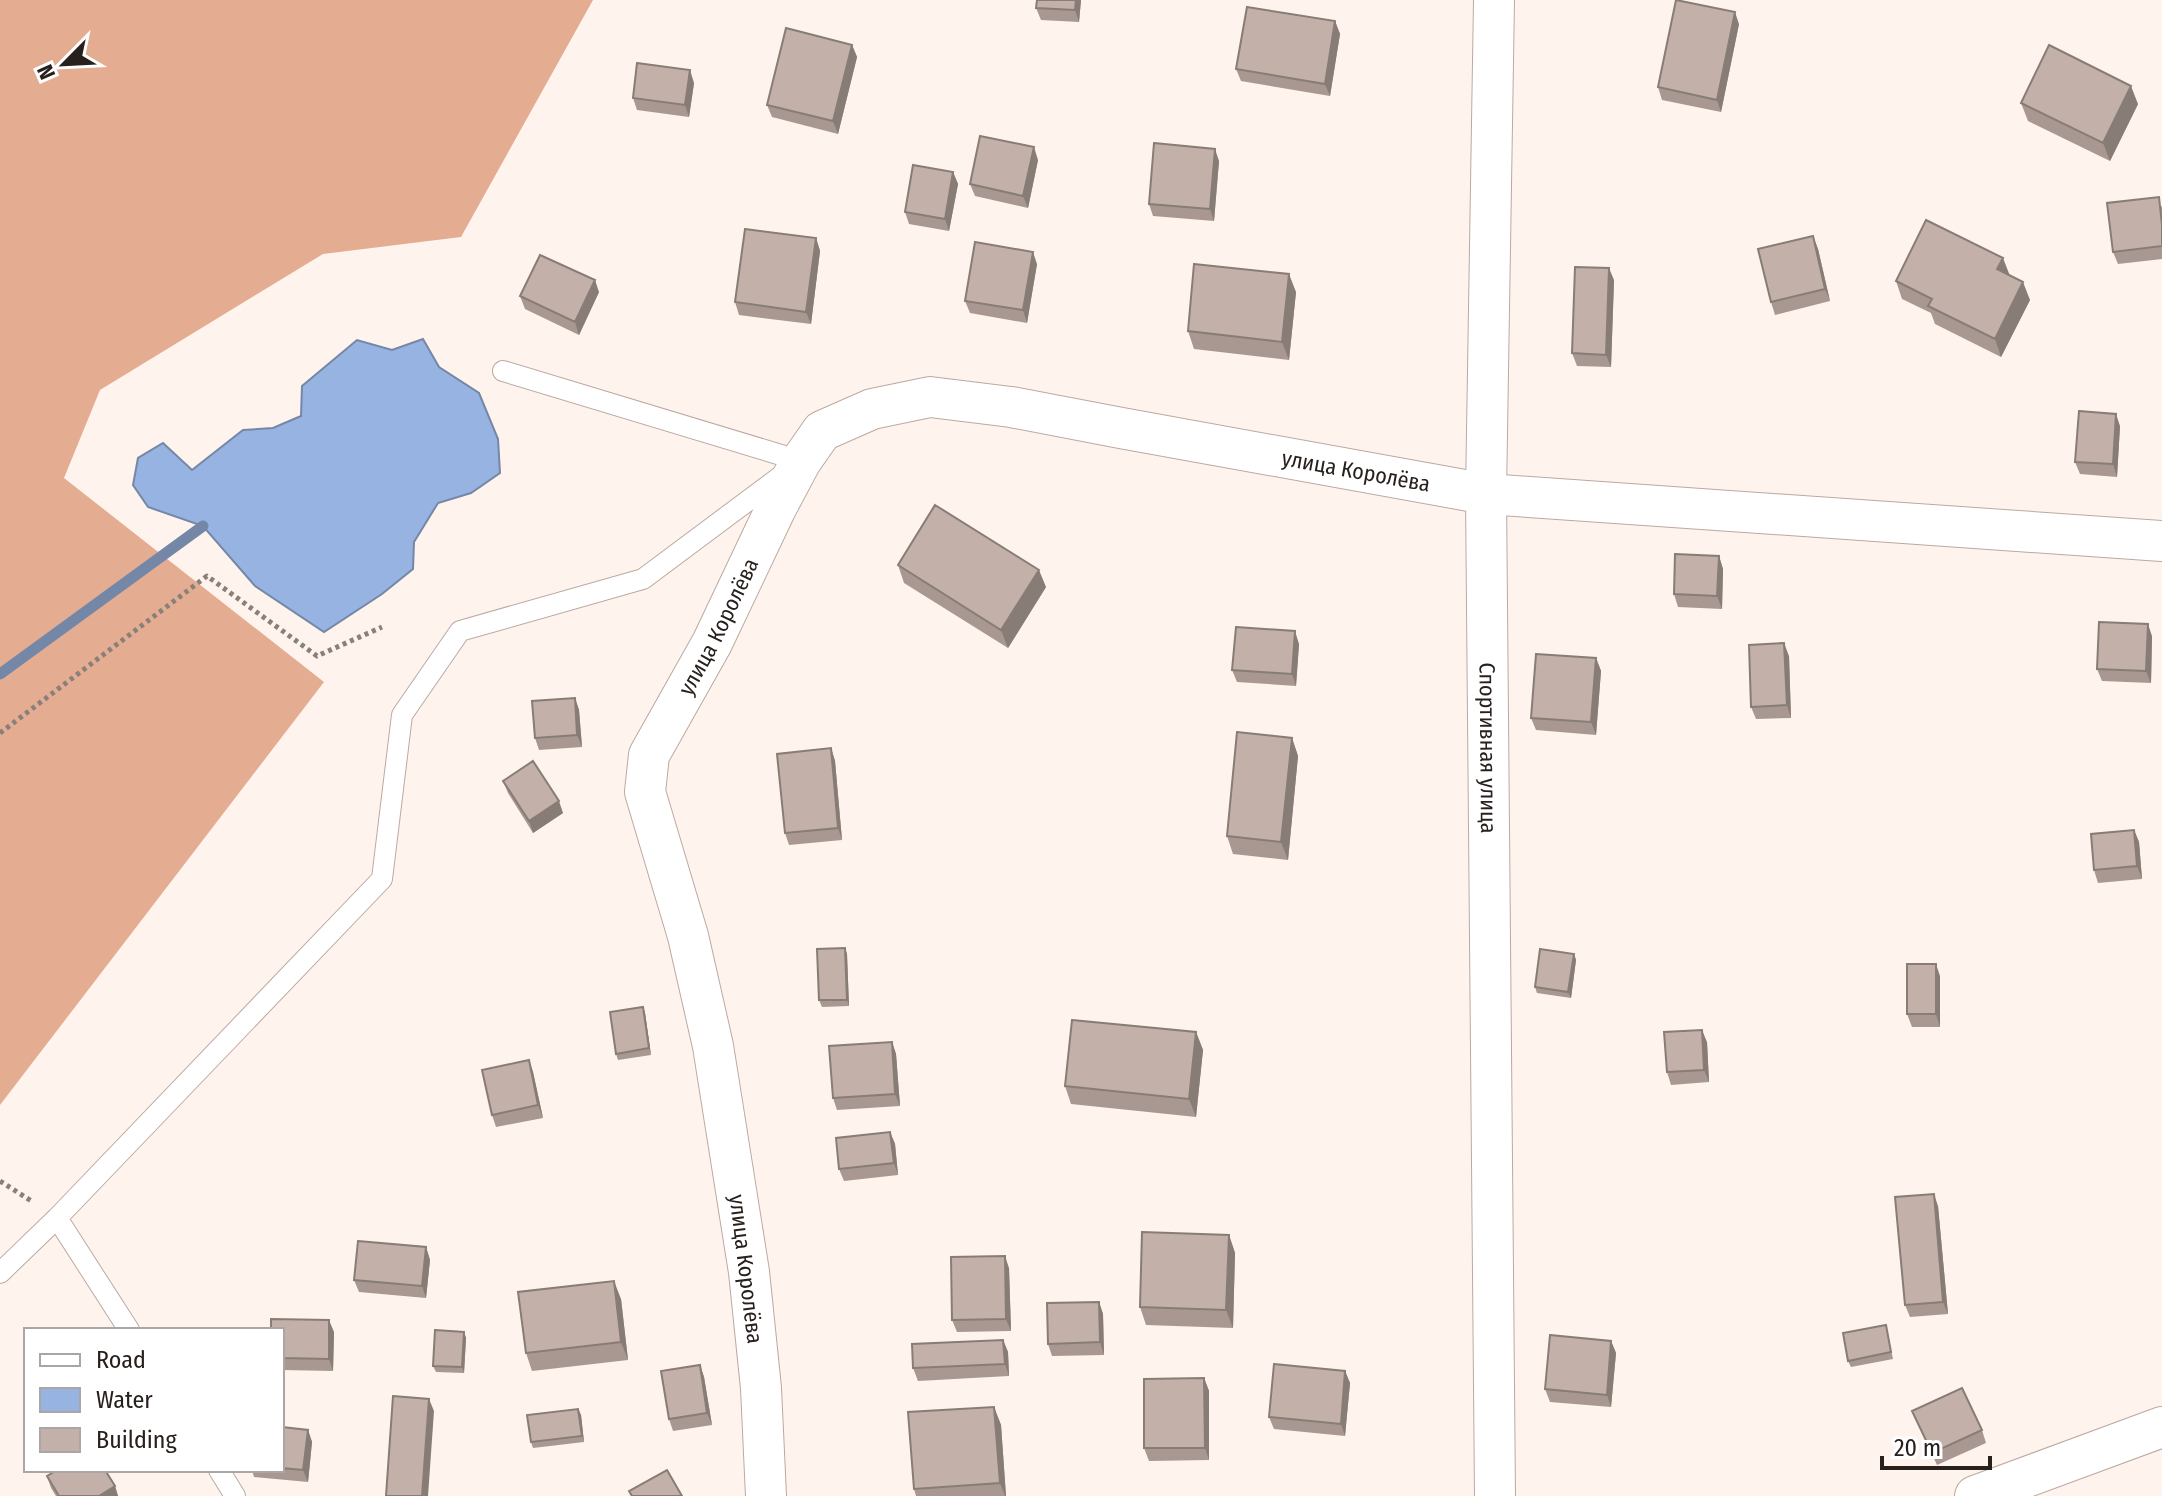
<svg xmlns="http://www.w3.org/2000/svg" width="2162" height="1496" viewBox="0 0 2162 1496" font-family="'Fira Sans Condensed',sans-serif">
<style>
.forest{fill:#e4ad92}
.water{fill:#96b3e2;stroke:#7587a7;stroke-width:2}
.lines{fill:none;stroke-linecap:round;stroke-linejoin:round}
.stream{stroke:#7587a7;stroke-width:11}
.lane-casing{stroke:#bba9a1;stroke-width:22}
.street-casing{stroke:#bba9a1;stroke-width:42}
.path{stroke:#89807c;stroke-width:5;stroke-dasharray:4 4;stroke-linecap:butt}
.lane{stroke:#fff;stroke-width:20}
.street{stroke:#fff;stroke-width:40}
.wall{fill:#a89891}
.shaded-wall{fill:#887c76}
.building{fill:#c3b1a9;stroke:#887c76;stroke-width:2}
.labels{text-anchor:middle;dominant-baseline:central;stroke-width:6;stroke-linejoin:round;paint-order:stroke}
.street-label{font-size:22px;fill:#27201d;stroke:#fff}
</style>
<rect width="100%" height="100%" fill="#fff3ee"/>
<!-- forest -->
<path class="forest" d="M0,0H593L461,237L323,254L100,390L64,478L324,682L0,1105Z"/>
<!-- water -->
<path class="water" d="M423,339L439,367L479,393L498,439L500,473L471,493L438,503L414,542L413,569L382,594L324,632L255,586L203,526L148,507L133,485L138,458L163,443L192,470L243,430L273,428L301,416L302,386L357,340L392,350Z"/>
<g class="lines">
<!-- stream -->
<path class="stream" d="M0,674L203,526"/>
<!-- lane casing -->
<g class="lane-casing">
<path id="lane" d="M503,371L801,461
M57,1218L129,1330
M0,1273L57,1218L382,879L402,715L460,631L643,579L785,473
M219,1470L235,1496"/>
</g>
<!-- street casing -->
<g class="street-casing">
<g id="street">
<path id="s1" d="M1494,0L1486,494L1495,1496"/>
<path id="s2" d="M766,1496L761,1388L749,1272L713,1046L688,936L645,792L649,755L712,643L776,508L801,461L822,431L872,409L930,397L1011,407L1121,428L1486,494L2162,541"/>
<path d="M1975,1496L2162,1427"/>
</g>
</g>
<!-- path -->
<path class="path" d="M0,733L207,576L317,656L382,627
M0,1181L33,1202"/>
<!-- lane -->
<use href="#lane" class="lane"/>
<!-- street -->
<use href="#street" class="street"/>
</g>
<!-- wall -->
<path class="wall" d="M1037,0H1081L1079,22L1041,20L1036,8Z
M1335,21L1340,34L1330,96L1241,81L1236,69Z
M1739,24L1721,112L1662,100L1658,87Z
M852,45L857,57L838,134L772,117L767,105Z
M694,83L689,117L637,110L633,98Z
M2021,103L2138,104L2110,161L2028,121Z
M1038,160L1028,208L975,196L970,184Z
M1219,161L1214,221L1153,216L1149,204Z
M953,172L958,184L949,231L909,224L905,212Z
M2162,206V259L2118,264L2113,252Z
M1813,236L1818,249L1830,301L1775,315L1771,302Z
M816,238L820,251L811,324L739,315L735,302Z
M1037,264L1027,323L970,313L965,301Z
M2009,275L2030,300L2001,357L1935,324L1931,313L1902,299L1896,281Z
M1614,280L1611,367L1577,366L1572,353Z
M599,292L579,335L525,309L520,296Z
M1296,292L1289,360L1194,349L1188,331Z
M2120,426L2117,477L2080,474L2075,462Z
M1719,556L1723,569L1722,609L1678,607L1674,594Z
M898,565L1046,587L1008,648L904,583Z
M2152,636L2151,683L2102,681L2097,669Z
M1299,644L1296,686L1237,682L1232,670Z
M1789,656L1791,718L1756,719L1751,707Z
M1596,658L1601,671L1596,735L1536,730L1531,718Z
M575,698L579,710L582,747L539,750L535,738Z
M1292,738L1298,756L1288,860L1233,854L1227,836Z
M831,748L835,761L842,840L789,845L785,833Z
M503,781L563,813L533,833L508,793Z
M2134,830L2139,842L2142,879L2098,883L2094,870Z
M845,948L847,954L849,1006L822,1007L819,1000Z
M1574,954L1576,960L1571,998L1537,993L1535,987Z
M1940,976V1027H1912L1907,1014Z
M643,1007L645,1013L651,1055L618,1060L616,1054Z
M1196,1032L1203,1050L1196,1117L1071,1104L1065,1086Z
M892,1042L896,1054L900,1106L837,1110L833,1098Z
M1707,1042L1709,1082L1671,1085L1667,1072Z
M529,1060L533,1072L543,1118L496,1127L492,1115Z
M890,1132L895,1144L898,1175L844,1181L839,1169Z
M1938,1206L1948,1314L1910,1317L1905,1305Z
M1229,1235L1235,1253L1233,1328L1146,1325L1140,1307Z
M426,1247L430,1260L426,1298L359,1292L354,1280Z
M1009,1268L1011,1331L957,1332L952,1320Z
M621,1299L628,1360L532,1371L526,1353Z
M1099,1302L1103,1314L1104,1355L1052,1356L1048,1344Z
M1886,1325L1893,1359L1851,1367L1848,1361Z
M282,1330L334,1332L333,1371L282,1370Z
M464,1332L466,1338L464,1373L436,1372L433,1366Z
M1003,1340L1008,1352L1009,1376L918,1381L913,1368Z
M1611,1341L1616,1353L1611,1407L1550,1402L1545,1389Z
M700,1365L704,1377L712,1425L673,1431L669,1419Z
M1345,1371L1350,1383L1345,1436L1274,1429L1269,1417Z
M1204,1378L1209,1391V1460L1149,1461L1144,1448Z
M994,1407L1001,1425L1006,1496H916L914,1489Z
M578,1409L581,1415L584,1442L533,1448L531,1442Z
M1912,1411L1982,1430L1986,1443L1937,1465Z
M282,1427L308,1430L312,1442L308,1482L254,1477L252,1470H282Z
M47,1476L115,1486L118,1496H56L51,1488Z"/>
<!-- shaded-wall -->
<path class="shaded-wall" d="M1076,0H1081L1079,22L1075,10Z
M1735,12L1739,24L1721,112L1717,100Z
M1335,21L1340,34L1330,96L1325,84Z
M852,45L857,57L838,134L833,121Z
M690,70L694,83L689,117L685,105Z
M2131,86L2138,104L2110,161L2103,143Z
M1034,147L1038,160L1028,208L1023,196Z
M1215,149L1219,161L1214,221L1210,209Z
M953,172L958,184L949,231L945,219Z
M1813,236L1818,249L1830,301L1825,289Z
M816,238L820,251L811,324L806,312Z
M1033,252L1037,264L1027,323L1023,310Z
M2003,258L2010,276L1997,269Z
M1609,268L1614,280L1611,367L1606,355Z
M1289,274L1296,292L1289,360L1282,342Z
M595,280L599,292L579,335L575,322Z
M2023,282L2030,300L2001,357L1995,339Z
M2116,414L2120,426L2117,477L2113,464Z
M1719,556L1723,569L1722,609L1717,596Z
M1039,570L1046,587L1008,648L1001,630Z
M2148,624L2152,636L2151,683L2146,671Z
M1295,631L1299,644L1296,686L1292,674Z
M1784,643L1789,656L1791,718L1787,705Z
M1596,658L1601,671L1596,735L1591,722Z
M575,698L579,710L582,747L577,735Z
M1292,738L1298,756L1288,860L1281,842Z
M831,748L835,761L842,840L838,828Z
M559,801L563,813L533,833L529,821Z
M2134,830L2139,842L2142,879L2137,866Z
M845,948L847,954L849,1006L847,1000Z
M1574,954L1576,960L1571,998L1568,992Z
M1936,964L1940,976V1027L1936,1014Z
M643,1007L645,1013L651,1055L649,1048Z
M1702,1030L1707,1042L1709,1082L1704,1070Z
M1196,1032L1203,1050L1196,1117L1189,1099Z
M892,1042L896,1054L900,1106L895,1094Z
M529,1060L533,1072L543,1118L538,1105Z
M890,1132L895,1144L898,1175L894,1163Z
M1934,1194L1938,1206L1948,1314L1943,1302Z
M1229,1235L1235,1253L1233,1328L1226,1310Z
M426,1247L430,1260L426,1298L422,1286Z
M1005,1256L1009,1268L1011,1331L1006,1319Z
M614,1281L621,1299L628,1360L621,1342Z
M1099,1302L1103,1314L1104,1355L1100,1342Z
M329,1320L334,1332L333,1371L329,1359Z
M464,1332L466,1338L464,1373L462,1367Z
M1003,1340L1008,1352L1009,1376L1005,1364Z
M1611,1341L1616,1353L1611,1407L1607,1395Z
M700,1365L704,1377L712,1425L707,1413Z
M1345,1371L1350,1383L1345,1436L1341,1424Z
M1204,1378L1209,1391V1460L1205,1448Z
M429,1399L434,1411L428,1496H422Z
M994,1407L1001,1425L1006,1496H1005L1000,1483Z
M578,1409L581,1415L584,1442L582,1436Z
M308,1430L312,1442L308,1482L303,1470Z
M115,1486L118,1496H99Z"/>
<!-- building -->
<path class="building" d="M1037,0H1076L1075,10L1036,8Z
M1676,0L1735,12L1717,100L1658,87Z
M1247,7L1335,21L1325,84L1236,69Z
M786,28L852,45L833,121L767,105Z
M2049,45L2131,86L2103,143L2021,103Z
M637,63L690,70L685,105L633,98Z
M980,136L1034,147L1023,196L970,184Z
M1154,143L1215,149L1210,209L1149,204Z
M913,165L953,172L945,219L905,212Z
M2159,197L2162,225V246L2113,252L2107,203Z
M1926,220L2003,258L1997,269L2023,282L1995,339L1928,306L1932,299L1896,281Z
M745,229L816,238L806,312L735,302Z
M1813,236L1825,289L1771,302L1758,249Z
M975,242L1033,252L1023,310L965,301Z
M540,255L595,280L575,322L520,296Z
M1194,264L1289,274L1282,342L1188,331Z
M1575,267L1609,268L1606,355L1572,353Z
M2079,411L2116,414L2113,464L2075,462Z
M935,505L1039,570L1001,630L898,565Z
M1675,554L1719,556L1717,596L1674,594Z
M2099,622L2148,624L2146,671L2097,669Z
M1236,627L1295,631L1292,674L1232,670Z
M1784,643L1787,705L1751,707L1749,645Z
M1536,654L1596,658L1591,722L1531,718Z
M575,698L577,735L535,738L532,701Z
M1237,732L1292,738L1281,842L1227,836Z
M831,748L838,828L785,833L777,754Z
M533,761L559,801L529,821L503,781Z
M2134,830L2137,866L2094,870L2091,834Z
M845,948L847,1000H819L817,949Z
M1540,949L1574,954L1568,992L1535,987Z
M1907,964H1936V1014H1907Z
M643,1007L649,1048L616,1054L610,1012Z
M1072,1020L1196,1032L1189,1099L1065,1086Z
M1702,1030L1704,1070L1667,1072L1664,1032Z
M892,1042L895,1094L833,1098L829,1046Z
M529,1060L538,1105L492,1115L482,1070Z
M890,1132L894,1163L839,1169L836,1138Z
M1934,1194L1943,1302L1905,1305L1895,1197Z
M1142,1232L1229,1235L1226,1310L1140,1307Z
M358,1241L426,1247L422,1286L354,1280Z
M1005,1256L1006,1319L952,1320L951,1257Z
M614,1281L621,1342L526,1353L518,1292Z
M1099,1302L1100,1342L1048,1344L1047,1303Z
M271,1319L329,1320V1359L282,1358V1330H271Z
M1886,1325L1891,1352L1848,1361L1843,1333Z
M435,1330L464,1332L462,1367L433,1366Z
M1550,1335L1611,1341L1607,1395L1545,1389Z
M1003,1340L1005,1364L913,1368L912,1344Z
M1274,1364L1345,1371L1341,1424L1269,1417Z
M700,1365L707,1413L669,1419L661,1371Z
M1204,1378L1205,1448H1144V1379Z
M1962,1388L1982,1430L1932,1453L1912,1411Z
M393,1396L429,1399L422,1496H386Z
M994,1407L1000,1483L914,1489L908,1412Z
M578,1409L582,1436L531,1442L527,1415Z
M282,1427L308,1430L303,1470L282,1468Z
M57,1470H105L115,1486L99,1496H59L47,1476Z
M667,1470L682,1496H632L629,1491Z"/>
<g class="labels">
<!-- street labels -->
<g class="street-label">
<text stroke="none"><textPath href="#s2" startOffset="1668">улица Королёва</textPath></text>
<text stroke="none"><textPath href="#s2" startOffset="900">улица Королёва</textPath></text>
<text stroke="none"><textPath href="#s1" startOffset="748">Спортивная улица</textPath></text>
<text transform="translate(746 1269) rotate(83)">улица Королёва</text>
</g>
</g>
<!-- legend -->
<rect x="24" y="1328" width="260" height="144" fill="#ffffff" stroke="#a9a6a5" stroke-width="2"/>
<rect x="40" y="1354" width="40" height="12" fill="#ffffff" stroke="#a9a6a5" stroke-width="2"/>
<text x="96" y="1368" font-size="24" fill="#27201d">Road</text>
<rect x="40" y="1388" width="40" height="24" fill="#96b3e2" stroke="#a9a6a5" stroke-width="2"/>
<text x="96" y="1408" font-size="24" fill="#27201d">Water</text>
<rect x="40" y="1428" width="40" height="24" fill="#c3b1a9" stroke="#a9a6a5" stroke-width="2"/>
<text x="96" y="1448" font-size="24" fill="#27201d">Building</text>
<!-- north arrow -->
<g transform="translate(64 64) rotate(246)" stroke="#ffffff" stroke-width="6" paint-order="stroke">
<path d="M0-6L14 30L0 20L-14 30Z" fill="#27201d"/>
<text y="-12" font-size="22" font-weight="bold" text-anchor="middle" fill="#27201d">N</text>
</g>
<!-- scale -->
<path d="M1882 1456v12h108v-12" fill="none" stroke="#27201d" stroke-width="4"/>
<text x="1894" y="1456" font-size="24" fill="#27201d" stroke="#ffffff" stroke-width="6" paint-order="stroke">20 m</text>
</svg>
